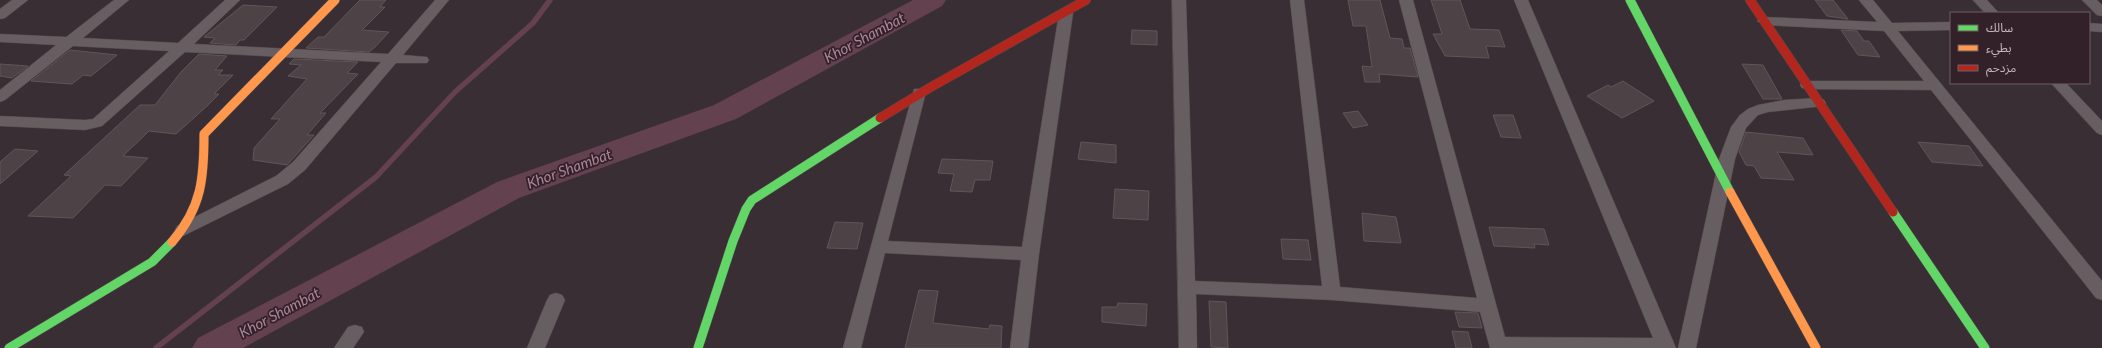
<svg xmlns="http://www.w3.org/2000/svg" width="2102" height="348" viewBox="0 0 2102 348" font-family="Lato,'Noto Sans Arabic',sans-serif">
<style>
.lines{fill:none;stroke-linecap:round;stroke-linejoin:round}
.stream{stroke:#63414f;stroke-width:5.5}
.river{fill:#63414f;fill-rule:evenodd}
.building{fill:#4d4347;stroke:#60565a}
.street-casing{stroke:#514a4d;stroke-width:1}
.fast-casing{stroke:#514a4d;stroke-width:10}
.slow-casing{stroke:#514a4d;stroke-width:10}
.jam-casing{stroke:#514a4d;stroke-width:10}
.street{fill:#665e61;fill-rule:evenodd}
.fast{stroke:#63d668;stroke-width:9}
.slow{stroke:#ff974d;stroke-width:9}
.jam{stroke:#b3261e;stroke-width:9}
.labels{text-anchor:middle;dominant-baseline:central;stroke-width:3.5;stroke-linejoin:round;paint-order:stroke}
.water-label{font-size:15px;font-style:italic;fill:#ac8596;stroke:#332129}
</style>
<rect width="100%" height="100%" fill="#392e33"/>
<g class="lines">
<!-- stream -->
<path class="stream" d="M156,348L376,177L455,92L533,23L550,0"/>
<!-- river -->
<path class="river" d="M913,0H946L942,6L736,119L519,198L243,348H192L198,338L497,182L714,105Z"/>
</g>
<!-- building -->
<path class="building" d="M360,0H386L380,7H385L362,30L389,32L375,47L369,52L306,48L318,37H324Z
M1348,0H1380L1390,38L1402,39L1404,48H1410L1418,77L1379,74L1380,82H1365L1362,66L1372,67L1366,26H1353Z
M1431,0H1460L1470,29L1499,30L1505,47L1486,46L1489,58L1445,56L1433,34H1442Z
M1815,0H1833L1848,19L1827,16Z
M243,5L277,7L244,40H240L236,45L210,43L215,38L204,37Z
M1132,30L1157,31V45L1131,44Z
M1841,30L1857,31L1864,41H1869L1880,57L1858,55Z
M70,50L117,55L91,76L83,75L72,84L31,81Z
M199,54L227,56L215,70H223L218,75H233L214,94H219L207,106L176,134L149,131L123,156L148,158L121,186L105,185L73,218L28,216L71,176L64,175L140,105H155L181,72Z
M294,59L358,62L347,73L358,74L320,113H326L307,135H314L287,165L253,160L254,148L280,119H271L307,79L288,76L301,65L289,64Z
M0,64L28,66L12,78L0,76Z
M1742,64L1763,65L1782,99H1763Z
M1623,81L1654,101L1622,118L1587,96L1608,85L1611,87Z
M1358,111L1368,125L1353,128L1343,113Z
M1493,115H1513L1521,138L1501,137Z
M1746,132L1803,138L1813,155L1777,152L1794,180L1761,178L1754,166L1746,165L1739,152Z
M1081,142L1116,145V163L1078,159Z
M1918,142L1969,146L1983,166L1932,162Z
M15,149L38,151L0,184V162Z
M942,159L993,161L990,180H975L972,192L950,191L954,174L938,173Z
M1115,189L1149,191L1148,220L1113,218Z
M1362,213L1396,217L1401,243L1364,241Z
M835,222L863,223L857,249L827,248Z
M1489,227L1544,229L1549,245L1534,244L1535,248L1494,246Z
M1281,239L1308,240L1311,260L1283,259Z
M919,290L938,291L933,323L989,329L990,325L1002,326L1001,348H905Z
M1209,301L1226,302L1228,348L1211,347Z
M1118,303L1147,304L1146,326L1102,322V307H1117Z
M1455,312L1478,313L1482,328L1459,327Z
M1452,331L1468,332L1472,348H1456Z"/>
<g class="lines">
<!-- street casing -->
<g class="street-casing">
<path id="street" d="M12,0H28L5,18L0,19V9Z
M114,0H129L83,38L178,43L225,0H240L194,44L388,54L435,0H449L403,55L427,57L429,60L427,63H396L305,170L288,184L183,236L177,234L175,230L177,226L276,176L293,162L381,62L185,52L102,126L85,130L0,126V116L85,120L93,119L169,51L73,46L5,100L0,102V90L56,45L0,42V34L66,37Z
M1172,0H1186L1195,281L1322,286L1290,0H1304L1340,287L1477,298L1399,0H1413L1505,337L1653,338L1514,0H1528L1676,348H1490L1480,312L1332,300L1196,294L1197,348H1179Z
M1859,0H1873L1892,23L1951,22V30L1898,31L2102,281V300L2096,298L1931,90L1807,89L1802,88L1800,85L1802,82L1807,81H1924L1884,31L1764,25L1757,21L1764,17L1877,22Z
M1973,0H1987L1999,13H1985Z
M2082,0H2097L2102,5V16L2097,15Z
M1066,9L1073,13L1039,254L1028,348H1010L1021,260L885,253L861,348H843L914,89H924L926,92L888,241L1022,247L1059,13Z
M2089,23L2102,24V32L2089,31Z
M2051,83H2066L2102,121V135L2097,133Z
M1819,98L1824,100L1826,103L1824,106L1768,112L1758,115L1746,128L1735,159L1696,348H1678L1719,159L1731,127L1740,115L1748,109L1758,105L1784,100Z
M556,293L562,295L565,300L545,348H527L547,300L550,295Z
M355,325L362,327L364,332L353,348H334L348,327Z"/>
</g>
<!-- fast casing -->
<g class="fast-casing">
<path id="fast" d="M1630,0L1730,192
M1893,212L1985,348
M9,348L152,262L172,242
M698,348L733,241L746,209L752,200L880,118"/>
</g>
<!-- slow casing -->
<g class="slow-casing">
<path id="slow" d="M1730,192L1816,348
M172,242C202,207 204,178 204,134L335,0"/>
</g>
<!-- jam casing -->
<g class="jam-casing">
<path id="jam" d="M1750,0L1893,212
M880,118L931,87L1086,0"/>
</g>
<!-- street -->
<use href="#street" class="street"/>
<!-- fast -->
<use href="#fast" class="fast"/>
<!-- slow -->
<use href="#slow" class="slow"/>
<!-- jam -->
<use href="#jam" class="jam"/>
</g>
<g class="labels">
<!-- water labels -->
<g class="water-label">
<text transform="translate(864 37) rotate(-28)">Khor Shambat</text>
<text transform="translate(569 168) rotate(-20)">Khor Shambat</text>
<text transform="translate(279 312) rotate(-28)">Khor Shambat</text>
</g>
</g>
<!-- legend -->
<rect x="1950" y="12" width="140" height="72" fill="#332129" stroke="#6f5e65"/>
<rect x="1958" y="25" width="20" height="6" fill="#63d668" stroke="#6f5e65"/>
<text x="1986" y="32" font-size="12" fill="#c8b9bf">سالك</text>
<rect x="1958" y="45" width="20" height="6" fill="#ff974d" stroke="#6f5e65"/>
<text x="1986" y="52" font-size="12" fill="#c8b9bf">بطيء</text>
<rect x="1958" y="65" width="20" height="6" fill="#b3261e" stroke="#6f5e65"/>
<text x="1986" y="72" font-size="12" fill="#c8b9bf">مزدحم</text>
</svg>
